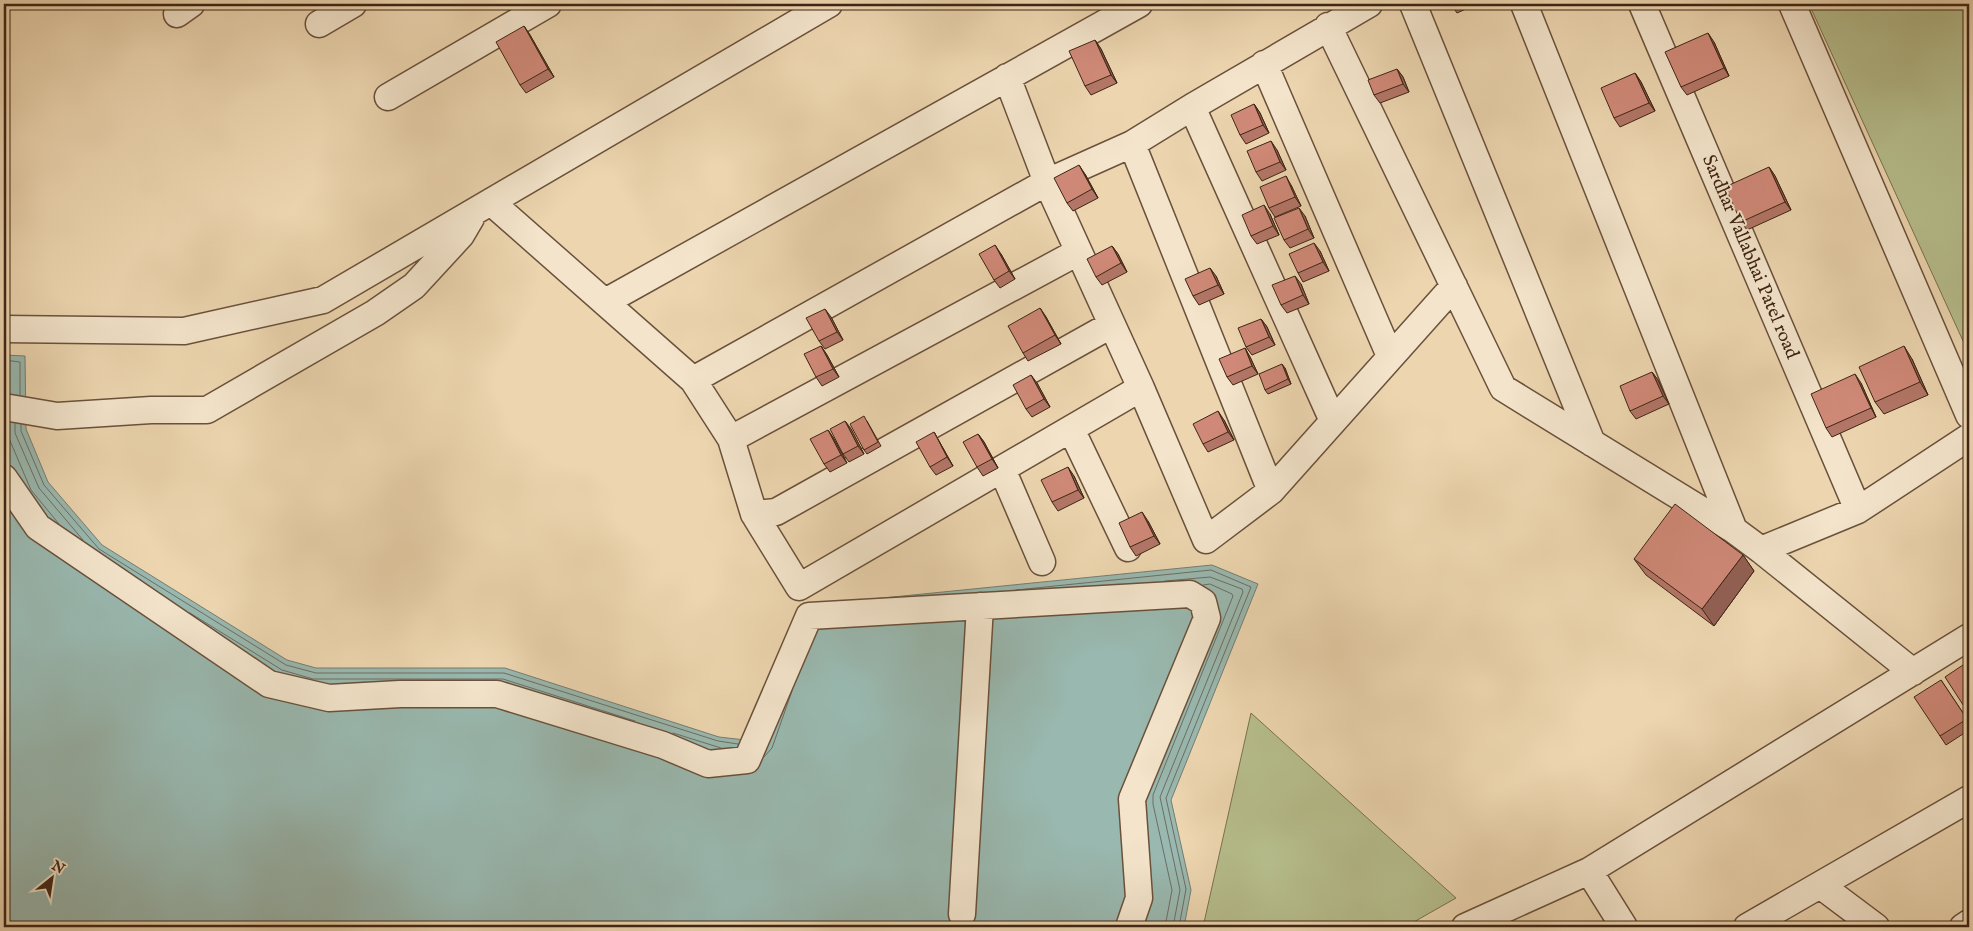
<svg xmlns="http://www.w3.org/2000/svg" width="1973" height="931" viewBox="0 0 1973 931" font-family="'IM FELL English',serif">
<style>
.green{fill:#b6bd8c;stroke:#7a7150}
.water{fill:#99b8af;stroke:#757d71}
.lines{fill:none;stroke-linecap:round;stroke-linejoin:round}
.shore{stroke:#6c6e62;stroke-width:1}
.minor-casing{stroke:#6a513b;stroke-width:29}
.minor{stroke:#f3e4cb;stroke-width:26}
.wall{fill:#b37667;stroke:#3e2514}
.shaded-wall{fill:#926054;stroke:#3e2514}
.building{fill:#d08978;stroke:#3e2514}
.labels{text-anchor:middle;dominant-baseline:central;stroke-width:4;stroke-linejoin:round;paint-order:stroke}
.street-label{font-size:19px;fill:#3e2514;stroke:#f3e4cb}
</style>
<rect width="100%" height="100%" fill="#ecd5af"/>
<filter id="stains"><feTurbulence type="fractalNoise" baseFrequency=".004" numOctaves="4"/><feColorMatrix values="0 0 0 0 .2 0 0 0 0 .09 0 0 0 0 .02 0 0 0 .5 -.17"/></filter>
<radialGradient id="worn" r=".72"><stop offset=".6" stop-color="#630" stop-opacity="0"/><stop offset="1" stop-color="#630" stop-opacity=".3"/></radialGradient>
<!-- green -->
<path class="green" d="M1809,4H1969V354Z
M1251,713L1456,898L1405,927H1203Z"/>
<!-- water -->
<path class="water" d="M4,355L25,356L26,429L48,482L102,545L287,660L316,668H505L719,737L754,741L803,606L1212,565L1258,584L1171,800L1191,890L1184,927H4Z"/>
<g class="lines">
<!-- shore -->
<path class="shore" d="M4,360L20,362V395
M7,422L8,436L31,490L59,524
M15,423V433L39,488L83,540
M21,424V431L44,485L99,549L286,665L316,673H504L718,741L738,744
M1165,581L1210,577L1242,589L1243,592L1160,797L1180,890L1173,927
M1016,590L1211,570L1251,587L1166,798L1186,889L1179,927
M190,613L282,670L313,679H503L635,721
M673,733L721,748
M764,757L772,748L792,691
M1165,927L1172,890L1153,804V795L1233,596L1232,594L1210,584L1203,585"/>
<!-- minor casing -->
<g class="minor-casing">
<path id="minor" d="M1413,4L1592,443
M1524,4L1734,530
M1642,4L1858,510
M1792,4L1969,415
M177,14L191,4
M319,24L353,4
M1328,26L1503,388L1734,530L1761,550
M1264,64L1390,356
M1007,77L1047,182L1141,388L1206,540L1271,491L1454,286
M388,97L548,4
M1192,107L1333,421
M491,202L693,380L731,439L754,514L799,587L1141,388
M605,302L1139,4
M4,329L184,331L323,300L829,4
M693,380L1047,182L1132,144
M4,407L57,416L151,410H207L375,313L414,286L461,235L471,218
M1071,429L1128,548
M731,439L1078,252
M1002,469L1042,562
M4,478L38,527L269,684L329,698L400,694H497L663,745L708,764L747,760L809,616L1190,594L1203,602L1207,618L1132,799L1139,898L1129,927
M1271,491L1132,144L1192,107L1369,4
M754,514L776,512L1111,325
M1913,672L1761,550L1858,510L1969,437
M1589,871L1624,927
M1820,885L1876,927
M962,914L980,606
M1465,927L1589,871L1969,637
M1747,927L1969,799
M1963,927L1969,923"/>
</g>
<!-- minor -->
<use href="#minor" class="minor"/>
</g>
<!-- wall -->
<path class="wall" d="M1451,4H1477L1457,13Z
M524,26L530,35L554,77L526,93L520,85Z
M1095,40L1101,49L1117,83L1091,95L1085,86Z
M1714,42L1729,76L1687,95L1681,87Z
M1397,69L1403,77L1409,92L1380,103L1374,95Z
M1635,73L1641,82L1655,111L1620,127L1614,118Z
M1254,104L1260,113L1269,133L1246,144L1240,135Z
M1277,150L1286,170L1262,181L1256,172Z
M1769,167L1775,176L1791,210L1747,230L1741,222Z
M1085,174L1098,198L1073,211L1067,203Z
M1291,185L1301,206L1275,217L1269,208Z
M1270,214L1279,235L1257,244L1251,236Z
M1305,216L1314,238L1290,248L1284,240Z
M1112,246L1118,254L1127,272L1102,285L1096,277Z
M1320,251L1329,271L1303,282L1298,273Z
M1001,254L1015,279L1000,288L994,280Z
M1216,276L1224,294L1199,305L1193,296Z
M1301,284L1309,304L1287,313L1281,305Z
M1040,308L1046,317L1061,344L1028,361L1023,353Z
M831,317L843,340L825,349L819,341Z
M1261,319L1267,327L1275,345L1252,355L1246,347Z
M821,346L827,355L839,377L822,386L816,377Z
M1245,348L1250,357L1258,374L1233,385L1227,377Z
M1912,359L1928,395L1884,414L1875,402Z
M1285,368L1291,384L1268,394L1265,390Z
M1652,372L1658,380L1669,404L1636,419L1630,411Z
M1037,383L1050,407L1032,417L1026,409Z
M1861,383L1876,417L1832,437L1826,428Z
M1224,420L1234,440L1208,452L1203,444Z
M845,421L851,429L864,454L849,462L843,454Z
M867,421L881,446L867,454L864,450Z
M828,430L834,439L847,463L830,472L824,464Z
M934,432L939,441L953,466L936,475L930,467Z
M978,434L984,442L998,468L983,476L977,467Z
M1074,476L1084,498L1058,511L1052,502Z
M1148,521L1160,544L1136,556L1130,547Z
M1743,555L1754,571L1714,626L1646,575L1634,559Z
M1941,680L1969,722V730L1946,745L1940,736Z"/>
<!-- shaded-wall -->
<path class="shaded-wall" d="M524,26L530,35L554,77L548,69Z
M1708,33L1714,42L1729,76L1724,68Z
M1095,40L1101,49L1117,83L1111,75Z
M1397,69L1403,77L1409,92L1403,84Z
M1635,73L1641,82L1655,111L1649,103Z
M1254,104L1260,113L1269,133L1263,125Z
M1271,141L1277,150L1286,170L1280,162Z
M1079,165L1085,174L1098,198L1092,189Z
M1769,167L1775,176L1791,210L1785,202Z
M1286,176L1291,185L1301,206L1295,197Z
M1264,205L1270,214L1279,235L1273,226Z
M1299,208L1305,216L1314,238L1308,229Z
M1314,243L1320,251L1329,271L1323,262Z
M995,245L1001,254L1015,279L1009,271Z
M1112,246L1118,254L1127,272L1121,263Z
M1210,268L1216,276L1224,294L1218,285Z
M1295,276L1301,284L1309,304L1303,295Z
M1040,308L1046,317L1061,344L1055,335Z
M825,309L831,317L843,340L837,332Z
M1261,319L1267,327L1275,345L1269,337Z
M821,346L827,355L839,377L833,369Z
M1904,346L1912,359L1928,395L1920,382Z
M1245,348L1250,357L1258,374L1252,366Z
M1282,364L1285,368L1291,384L1288,379Z
M1652,372L1658,380L1669,404L1663,396Z
M1855,374L1861,383L1876,417L1871,408Z
M1031,375L1037,383L1050,407L1044,399Z
M1218,411L1224,420L1234,440L1228,432Z
M845,421L851,429L864,454L858,446Z
M828,430L834,439L847,463L841,455Z
M934,432L939,441L953,466L947,457Z
M978,434L984,442L998,468L992,459Z
M1068,467L1074,476L1084,498L1078,490Z
M1142,512L1148,521L1160,544L1154,536Z
M1743,555L1754,571L1714,626L1702,609Z"/>
<!-- building -->
<path class="building" d="M524,26L548,69L520,85L496,42Z
M1708,33L1724,68L1681,87L1665,52Z
M1095,40L1111,75L1085,86L1069,51Z
M1397,69L1403,84L1374,95L1368,80Z
M1635,73L1649,103L1614,118L1601,88Z
M1254,104L1263,125L1240,135L1231,115Z
M1271,141L1280,162L1256,172L1247,151Z
M1079,165L1092,189L1067,203L1054,178Z
M1769,167L1785,202L1741,222L1725,187Z
M1286,176L1295,197L1269,208L1260,187Z
M1264,205L1273,226L1251,236L1242,215Z
M1299,208L1308,229L1284,240L1274,218Z
M1314,243L1323,262L1298,273L1289,254Z
M995,245L1009,271L994,280L979,254Z
M1112,246L1121,263L1096,277L1087,259Z
M1210,268L1218,285L1193,296L1185,279Z
M1295,276L1303,295L1281,305L1272,285Z
M1040,308L1055,335L1023,353L1008,326Z
M825,309L837,332L819,341L806,318Z
M1261,319L1269,337L1246,347L1238,328Z
M821,346L833,369L816,377L804,354Z
M1904,346L1920,382L1875,402L1859,367Z
M1245,348L1252,366L1227,377L1219,359Z
M1282,364L1288,379L1265,390L1259,374Z
M1652,372L1663,396L1630,411L1620,386Z
M1855,374L1871,408L1826,428L1811,394Z
M1031,375L1044,399L1026,409L1013,385Z
M1218,411L1228,432L1203,444L1193,424Z
M864,416L878,442L864,450L850,424Z
M845,421L858,446L843,454L830,429Z
M828,430L841,455L824,464L810,439Z
M934,432L947,457L930,467L916,442Z
M978,434L992,459L977,467L963,442Z
M1068,467L1078,490L1052,502L1041,480Z
M1675,504L1743,555L1702,609L1634,559Z
M1142,512L1154,536L1130,547L1119,523Z
M1969,661V714L1945,677Z
M1941,680L1967,719L1940,736L1914,697Z"/>
<g class="labels">
<!-- street labels -->
<g class="street-label">
<text transform="translate(1750 257) rotate(67)">Sardhar Vallabhai Patel road</text>
</g>
</g>
<!-- margin -->
<rect width="1973" height="931" fill="none" stroke="#ecd5af" stroke-width="20"/>
<rect x="5" y="5" width="1963" height="921" fill="none" stroke="#3e2514" stroke-width="2.5"/>
<rect x="10" y="10" width="1953" height="911" fill="none" stroke="#3e2514"/>
<!-- north arrow -->
<g transform="translate(52 878) rotate(30)" stroke="#f3e4cb" stroke-width="4" paint-order="stroke">
<path d="M0-4L9 19L0 12L-9 19Z" fill="#3e2514"/>
<text y="-8" font-size="14" font-weight="bold" text-anchor="middle" fill="#3e2514">N</text>
</g>
<rect width="100%" height="100%" filter="url(#stains)"/>
<rect width="100%" height="100%" fill="url(#worn)"/>
</svg>
